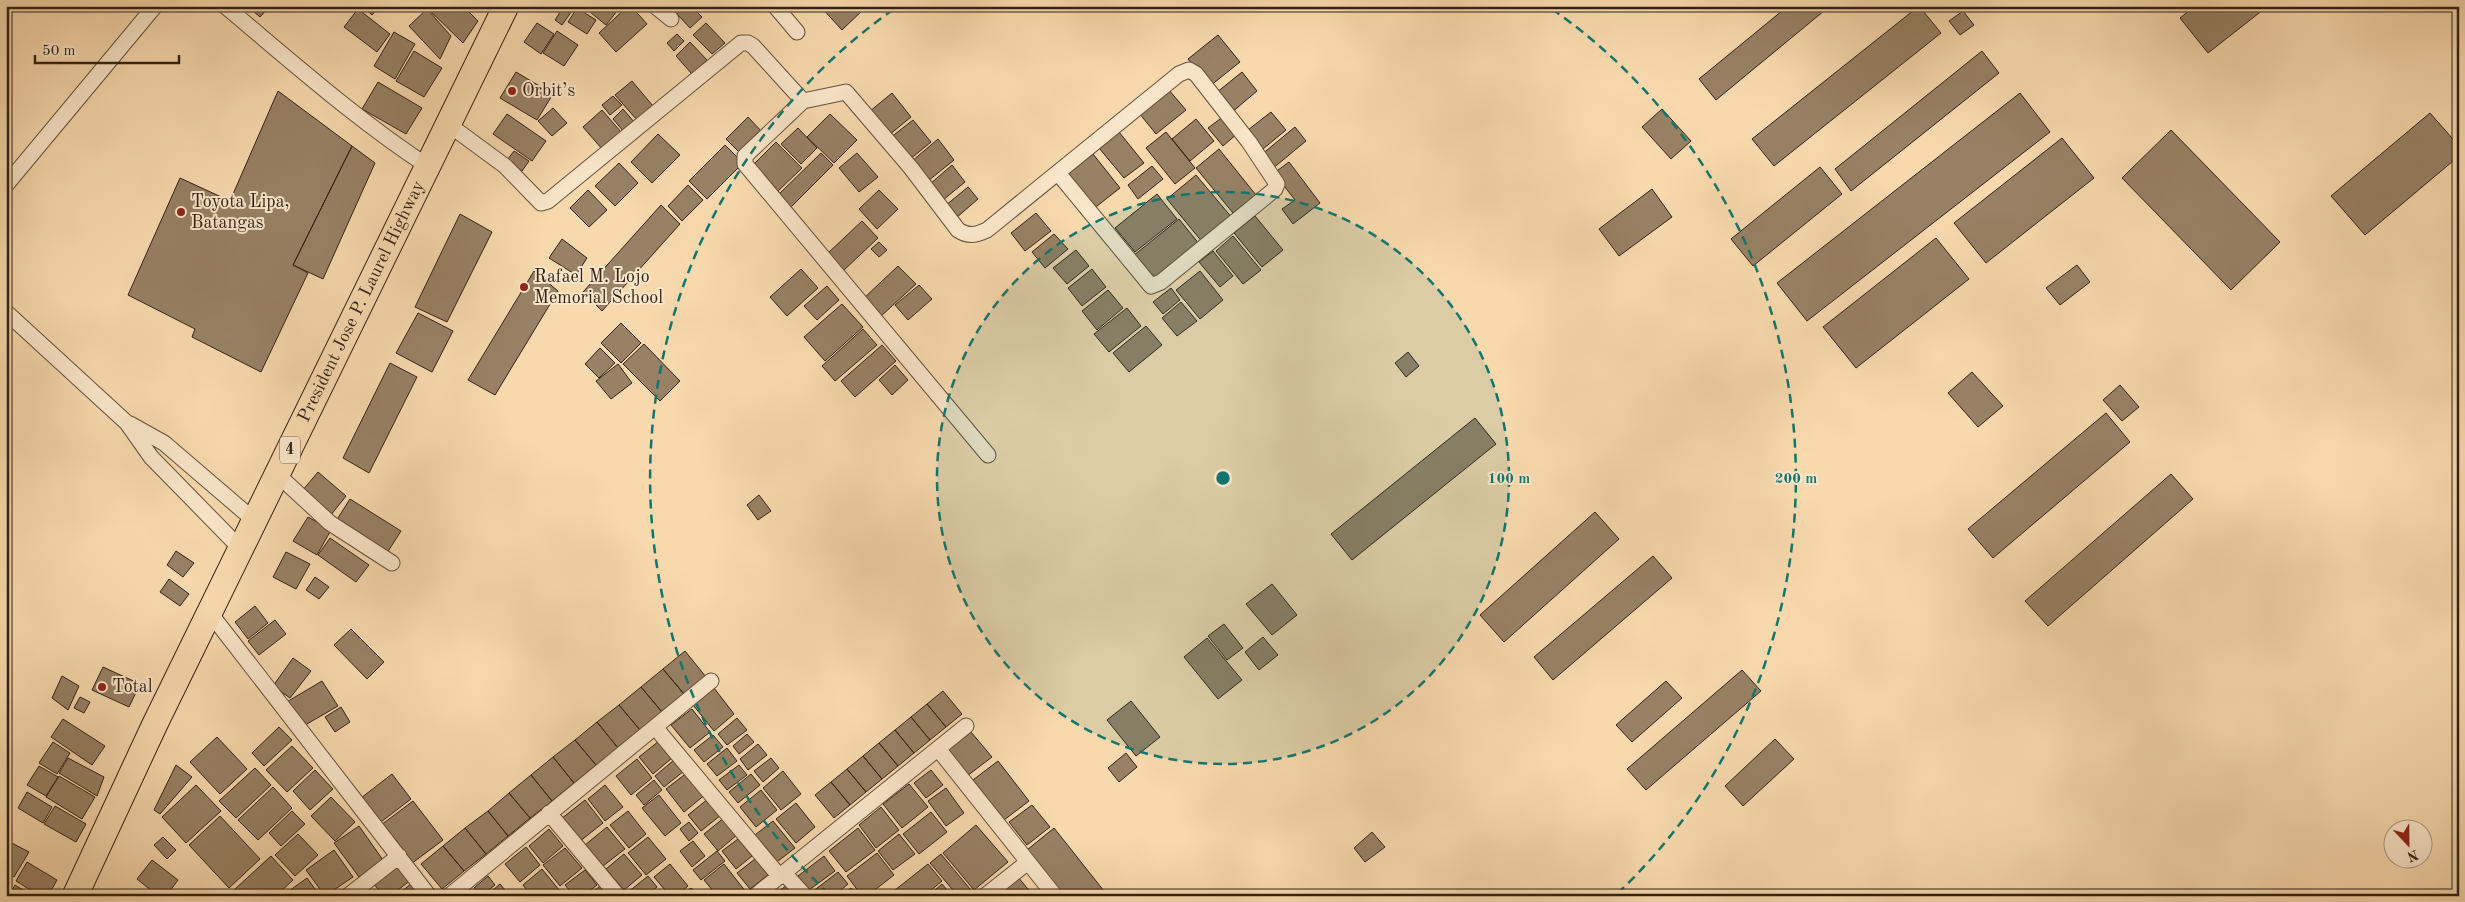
<svg xmlns="http://www.w3.org/2000/svg" width="2465" height="902" viewBox="0 0 2465 902" font-family="'Old Standard TT',serif">
<style>
.building{fill:#988165;stroke:#312215}
.lines{fill:none;stroke-linecap:round;stroke-linejoin:round}
.minor-casing{stroke:#63503b;stroke-width:17}
.trunk-casing{stroke:#312215;stroke-width:27}
.minor{stroke:#fae6ca;stroke-width:15}
.trunk{stroke:#f8d9ae;stroke-width:25}
.ring{fill:none;stroke:#0f766e;stroke-width:2.5;stroke-dasharray:9 6}
.poi-dot{fill:#8f2418;stroke:#fae6ca;stroke-width:2}
.labels{text-anchor:middle;dominant-baseline:central;stroke-width:4;stroke-linejoin:round;paint-order:stroke}
.shield{fill:#fae6ca;stroke:#6d5d4b;stroke-width:1}
.shield-label{font-size:16px;font-weight:bold;fill:#312215}
.poi-label{font-size:18px;fill:#312215;stroke:#fae6ca;text-anchor:start}
.street-label{font-size:18px;fill:#312215;stroke:#fae6ca}
.centre{fill:#0f766e;stroke:#fae6ca;stroke-width:2.5}
.ring-label{font-size:15px;text-anchor:middle;font-weight:bold;fill:#0f766e;stroke:#fae6ca;stroke-width:4;stroke-linejoin:round;paint-order:stroke}
</style>
<rect width="100%" height="100%" fill="#f8d9ae"/>
<filter id="stains"><feTurbulence type="fractalNoise" baseFrequency=".004" numOctaves="4"/><feColorMatrix values="0 0 0 0 .2 0 0 0 0 .09 0 0 0 0 .02 0 0 0 .5 -.17"/></filter>
<radialGradient id="worn" r=".72"><stop offset=".6" stop-color="#630" stop-opacity="0"/><stop offset="1" stop-color="#630" stop-opacity=".3"/></radialGradient>
<!-- building -->
<path class="building" d="M247,6H270L260,17Z
M362,6H380L372,15Z
M425,6H463L478,21L463,43Z
M564,6L574,8L562,25L555,20Z
M595,6H621L606,25L590,12Z
M628,6H631L647,24L616,52L599,33Z
M685,6H691L702,17L690,28L677,14Z
M820,6H867L842,30Z
M1788,6H1830L1716,100L1699,79Z
M1919,6L1941,33L1774,166L1752,139Z
M2195,6H2268L2208,53L2180,18Z
M577,8L596,20L587,34L568,22Z
M358,9L390,34L377,52L344,27Z
M427,9L451,36L440,59L409,26Z
M1963,11L1974,25L1960,35L1949,21Z
M537,23L554,34L541,54L524,42Z
M706,23L725,43L712,54L693,35Z
M557,31L578,45L564,66L543,53Z
M394,32L415,44L395,79L374,66Z
M677,34L684,41L674,51L667,43Z
M1218,35L1240,62L1210,86L1188,59Z
M690,42L707,60L692,74L676,56Z
M414,51L442,68L424,97L396,81Z
M1982,51L1999,73L1851,191L1835,169Z
M516,72L553,94L537,120L500,98Z
M1242,72L1257,91L1231,113L1216,93Z
M632,81L653,106L637,120L615,95Z
M378,82L422,108L406,134L362,109Z
M1168,89L1186,110L1156,134L1139,113Z
M278,91L352,146L293,265L308,273L261,372L192,337L195,329L128,295L180,178L230,201Z
M892,93L911,117L889,135L869,112Z
M2020,93L2050,132L1807,321L1777,283Z
M613,96L622,105L610,115L602,105Z
M553,108L567,123L552,136L538,121Z
M623,109L635,123L624,132L613,119Z
M1662,109L1691,141L1671,159L1642,127Z
M602,110L621,132L602,149L583,127Z
M1271,112L1286,130L1263,149L1248,130Z
M2430,113L2459,146V156L2365,235L2331,196Z
M507,114L546,141L532,161L493,134Z
M830,114L857,140L834,163L807,137Z
M1224,116L1238,133L1223,146L1208,128Z
M748,117L764,134L742,155L726,139Z
M1196,119L1214,141L1190,161L1172,139Z
M913,120L931,142L909,160L890,138Z
M1295,127L1306,141L1272,169L1261,155Z
M798,128L817,148L801,164L781,144Z
M2171,130L2280,242L2231,290L2122,178Z
M1119,132L1144,163L1124,178L1099,148Z
M1166,132L1195,168L1175,184L1146,148Z
M658,134L680,155L652,183L631,162Z
M2062,138L2094,178L1986,263L1954,223Z
M938,139L954,160L928,181L911,162Z
M776,142L802,168L777,192L751,167Z
M725,145L743,163L707,199L689,181Z
M352,146L375,163L323,279L293,265Z
M1219,149L1256,195L1233,213L1196,168Z
M514,151L529,161L522,171L507,160Z
M821,153L833,165L788,210L776,197Z
M857,153L878,177L859,192L839,168Z
M1093,154L1120,188L1092,210L1064,176Z
M1289,162L1320,203L1293,224L1282,209L1295,200L1274,173Z
M619,163L638,183L615,206L595,186Z
M952,165L965,182L943,200L930,184Z
M1152,166L1163,179L1138,199L1128,185Z
M1820,167L1842,194L1753,266L1731,239Z
M1196,175L1233,219L1203,243L1167,199Z
M688,185L703,200L682,221L668,206Z
M968,187L978,199L956,218L945,206Z
M1652,189L1672,217L1619,256L1599,229Z
M588,190L607,210L589,227L570,208Z
M879,190L898,209L877,229L859,209Z
M1157,194L1177,219L1135,252L1115,228Z
M661,205L680,224L602,311L583,292Z
M1036,213L1051,231L1025,251L1011,233Z
M460,214L492,232L447,322L415,307Z
M1255,216L1283,250L1262,267L1234,233Z
M1179,219L1200,245L1154,282L1133,256Z
M862,221L878,238L843,271L827,254Z
M1054,234L1068,249L1045,268L1032,252Z
M1233,236L1261,270L1243,284L1216,251Z
M1936,238L1969,279L1856,368L1823,327Z
M562,239L587,258L576,275L549,258Z
M879,242L887,250L879,257L871,249Z
M1076,250L1089,266L1067,284L1053,268Z
M1213,251L1233,276L1220,287L1199,262Z
M2077,265L2090,282L2060,305L2046,288Z
M898,266L916,284L880,317L863,299Z
M801,269L818,288L787,316L770,297Z
M1092,269L1106,287L1082,306L1068,288Z
M534,271L558,291L495,395L468,380Z
M1200,271L1223,300L1200,319L1176,290Z
M919,285L932,299L908,320L895,305Z
M827,286L839,300L817,320L804,306Z
M1171,288L1180,300L1163,314L1153,302Z
M1108,290L1123,308L1097,330L1082,311Z
M1181,302L1197,321L1177,336L1162,318Z
M842,304L863,327L825,361L804,337Z
M1127,308L1141,326L1109,352L1094,334Z
M418,313L453,331L432,372L396,353Z
M621,323L641,343L621,363L601,343Z
M1146,326L1162,345L1129,372L1113,353Z
M863,329L877,345L835,381L822,366Z
M644,344L680,381L660,401L623,364Z
M882,345L896,361L855,397L841,381Z
M600,348L615,363L599,378L585,364Z
M1408,352L1419,366L1406,377L1395,363Z
M390,363L417,377L369,473L343,458Z
M618,364L632,383L611,399L596,381Z
M895,365L908,380L892,395L879,380Z
M1972,372L2003,406L1978,427L1948,393Z
M2120,385L2139,407L2122,421L2103,400Z
M2106,413L2130,442L1993,558L1968,529Z
M1475,418L1496,444L1352,560L1331,534Z
M318,472L346,496L331,515L302,491Z
M2171,474L2193,499L2048,626L2025,601Z
M759,495L771,511L758,520L747,505Z
M350,499L401,531L387,553L336,521Z
M1595,512L1619,539L1504,642L1480,615Z
M308,517L331,530L317,555L293,541Z
M330,538L369,565L356,582L318,555Z
M176,551L194,563L183,577L167,565Z
M286,552L310,564L296,589L273,577Z
M1653,556L1672,578L1553,680L1534,657Z
M315,577L329,587L319,599L306,590Z
M169,579L189,594L180,606L160,592Z
M1272,584L1297,615L1272,635L1246,604Z
M255,606L268,623L248,639L235,622Z
M275,620L286,634L259,655L248,641Z
M1224,624L1243,648L1227,660L1208,636Z
M351,629L384,662L367,679L334,645Z
M1263,637L1278,655L1259,670L1245,652Z
M1207,638L1242,680L1218,699L1184,657Z
M685,651L706,677L684,694L663,669Z
M293,658L311,671L290,698L273,686Z
M103,667L140,684L129,707L92,690Z
M663,669L684,694L662,712L641,687Z
M1742,670L1761,691L1646,790L1627,769Z
M62,676L79,686L68,710L52,698Z
M322,681L338,706L300,728L285,703Z
M1666,681L1682,698L1632,742L1616,725Z
M641,687L662,712L640,730L619,705Z
M714,688L734,714L714,731L693,705Z
M943,691L962,714L946,727L927,704Z
M80,697L90,702L84,713L74,708Z
M1131,701L1160,737L1136,756L1107,720Z
M927,704L946,727L930,740L911,717Z
M619,705L640,730L618,748L597,722Z
M341,707L350,722L335,732L325,717Z
M692,709L710,732L690,748L671,725Z
M911,717L930,740L914,753L895,730Z
M737,718L747,730L727,745L718,734Z
M63,719L105,746L92,765L51,737Z
M597,722L618,748L596,765L575,740Z
M279,727L292,740L264,766L252,753Z
M895,730L914,753L898,766L879,743Z
M971,732L992,757L967,776L946,751Z
M747,734L754,742L739,754L733,746Z
M713,735L723,747L704,762L694,750Z
M217,737L247,769L220,794L190,762Z
M1775,739L1794,759L1743,806L1725,786Z
M575,740L596,765L574,783L553,757Z
M659,741L672,758L653,774L639,757Z
M53,742L70,753L57,774L39,763Z
M879,743L898,766L882,779L863,756Z
M758,744L767,755L748,770L740,759Z
M292,746L313,768L287,792L266,770Z
M727,748L737,761L717,776L707,764Z
M1126,753L1137,767L1119,782L1108,768Z
M863,756L882,779L866,792L847,769Z
M553,757L574,783L552,801L531,775Z
M68,758L104,777L97,796L59,773Z
M771,758L779,768L763,782L754,771Z
M637,759L652,778L631,795L616,776Z
M674,760L684,771L664,787L655,776Z
M998,761L1029,801L1004,820L973,780Z
M176,765L192,777L160,814L154,810Z
M739,765L747,775L727,790L719,780Z
M39,766L58,777L46,796L27,785Z
M255,768L271,785L236,818L219,801Z
M847,769L866,792L850,805L831,782Z
M315,770L333,789L310,810L293,791Z
M931,770L943,785L926,798L914,783Z
M783,771L801,794L781,810L763,788Z
M688,772L706,794L684,812L666,789Z
M392,774L411,799L381,822L361,798Z
M751,774L760,785L738,803L729,792Z
M531,775L552,801L530,818L509,793Z
M59,776L95,797L82,819L46,797Z
M654,780L662,790L644,805L636,795Z
M831,782L850,805L834,818L815,795Z
M909,784L928,807L902,828L883,804Z
M196,785L221,811L186,843L162,817Z
M605,785L623,807L605,821L588,799Z
M273,787L292,808L258,840L238,820Z
M946,788L964,813L946,826L928,801Z
M761,790L777,810L756,827L740,807Z
M27,792L52,807L43,823L18,808Z
M509,793L530,818L508,836L488,811Z
M659,795L681,823L665,836L642,808Z
M331,797L355,822L335,841L311,816Z
M708,799L721,815L701,831L688,815Z
M585,800L603,823L579,842L561,819Z
M413,801L443,840L411,864L381,825Z
M796,803L815,827L796,843L776,819Z
M1032,805L1050,827L1027,845L1009,822Z
M55,806L86,824L76,842L44,824Z
M881,807L899,830L876,848L859,825Z
M292,811L305,824L281,846L269,833Z
M488,811L508,836L486,854L465,828Z
M628,811L646,834L629,848L610,825Z
M931,812L947,832L919,854L903,834Z
M220,816L260,859L229,888L189,845Z
M725,817L738,834L718,851L704,834Z
M773,821L795,848L773,865L751,838Z
M689,822L698,833L689,841L680,829Z
M976,825L1008,862L974,890L943,853Z
M359,826L383,860L359,877L334,843Z
M607,827L625,849L603,866L585,845Z
M465,828L486,854L464,871L443,846Z
M858,828L875,850L846,872L829,851Z
M1054,828L1104,891L1098,896H1062L1027,850Z
M549,829L563,846L543,863L529,846Z
M1372,832L1385,847L1365,862L1354,848Z
M298,834L318,855L295,876L275,855Z
M899,834L915,854L893,870L878,851Z
M163,837L176,850L167,859L154,845Z
M648,837L666,859L646,875L628,853Z
M738,839L752,856L736,869L722,851Z
M6,840L29,852L14,877L6,872Z
M693,841L705,856L692,867L680,851Z
M443,846L464,871L442,889L421,864Z
M526,847L540,865L520,882L505,864Z
M565,848L582,868L560,886L543,865Z
M334,850L353,877L325,896L306,870Z
M717,851L725,861L701,880L693,870Z
M877,853L894,875L867,896H862L847,876Z
M624,854L642,875L624,890L606,869Z
M941,854L975,895L974,896H958L930,863Z
M271,856L293,880L276,896H240L234,890Z
M824,856L835,871L809,890L798,876Z
M755,859L768,875L750,889L737,873Z
M152,860L178,880L166,896H158L137,879Z
M27,862L57,880L48,896H40L16,881Z
M399,864L411,880L390,896H383L374,884Z
M670,864L688,886L676,896H670L654,877Z
M724,864L746,892L741,896H717L704,880Z
M928,864L942,881L924,896H892L890,894Z
M542,869L564,896H531L523,885Z
M585,870L597,885L583,896H574L565,885Z
M838,872L848,884L834,896H815L812,892Z
M488,876L495,885L481,896L474,888Z
M648,876L657,887L646,896H629L627,893Z
M1018,877L1032,894L994,896Z
M307,878L320,896H282Z
M412,883L421,895L419,896H396Z
M500,884L510,896H486Z
M942,884L952,896H928Z
M15,885L33,896H8Z
M787,885L795,896H773Z
M600,886L608,896H588Z
M691,888L698,896H681Z
M851,888L857,896H840Z"/>
<g class="lines">
<!-- minor casing -->
<g class="minor-casing">
<path id="minor" d="M225,6C291,61 357,120 429,167
M655,6L671,19
M775,6L797,32
M803,101L846,92L911,168L958,230C969,237 976,235 987,230L1179,74L1189,70L1196,74L1249,142L1277,184L1275,189L1161,282L1151,286L1058,173
M448,124L505,166L541,203L548,201L741,43H748L753,46L803,101L745,156V164L988,455
M6,185L155,6
M6,312L127,423L151,457L241,549
M130,424L164,443L255,521
M278,475L330,523L392,563
M210,613L429,896
M655,727L780,877
M939,750L1055,896
M549,813L618,896
M784,873L805,896
M348,896L399,856
M449,896L711,681
M755,896L966,726
M985,896L1028,862"/>
</g>
<!-- trunk casing -->
<g class="trunk-casing">
<g id="trunk">
<path id="s1" d="M75,896L154,726L506,6"/>
</g>
</g>
<!-- minor -->
<use href="#minor" class="minor"/>
<!-- trunk -->
<use href="#trunk" class="trunk"/>
</g>
<!-- distance rings -->
<circle cx="1223" cy="478" r="286" fill="#0f766e" fill-opacity=".12"/>
<g class="ring">
<circle cx="1223" cy="478" r="286"/>
<path d="M829 894A573 573 0 0 1 894 9M1552 9A573 573 0 0 1 1617 894"/>
</g>
<!-- markers -->
<g class="poi-dot">
<circle cx="512" cy="91" r="5"/>
<circle cx="181" cy="212" r="5"/>
<circle cx="524" cy="287" r="5"/>
<circle cx="102" cy="687" r="5"/>
</g>
<g class="labels">
<!-- shield labels -->
<rect class="shield" x="280" y="436.5" width="20" height="27" rx="4"/>
<g class="shield-label">
<text x="290" y="450">4</text>
</g>
<!-- poi labels -->
<g class="poi-label">
<text x="522" y="91">Orbit’s</text>
<text x="191" y="202">Toyota Lipa,<tspan x="191" dy="21">Batangas</tspan></text>
<text x="534" y="277">Rafael M. Lojo<tspan x="534" dy="21">Memorial School</tspan></text>
<text x="112" y="687">Total</text>
</g>
<!-- street labels -->
<g class="street-label">
<text stroke="none"><textPath href="#s1" startOffset="660">President Jose P. Laurel Highway</textPath></text>
</g>
</g>
<circle cx="1223" cy="478" r="8" class="centre"/>
<g class="ring-label">
<text x="1509" y="483">100 m</text>
<text x="1796" y="483">200 m</text>
</g>
<!-- margin -->
<rect width="2465" height="902" fill="none" stroke="#f8d9ae" stroke-width="25"/>
<rect x="8" y="8" width="2450" height="887" fill="none" stroke="#312215" stroke-width="2.5"/>
<rect x="12" y="12" width="2440" height="877" fill="none" stroke="#312215"/>
<!-- north arrow -->
<g transform="translate(2408 844) rotate(158)"><circle r="24" fill="#fae6ca" stroke="#aa9882"/>
<path d="M0-4L9 19L0 12L-9 19Z" fill="#8f2418"/>
<text y="-8" font-size="14" font-weight="bold" text-anchor="middle" fill="#312215">N</text>
</g>
<!-- scale -->
<path d="M35 55v8h144v-8" fill="none" stroke="#312215" stroke-width="2.5"/>
<text x="42" y="55" font-size="15" fill="#312215" stroke="#fae6ca" stroke-width="4" paint-order="stroke">50 m</text>
<rect width="100%" height="100%" filter="url(#stains)"/>
<rect width="100%" height="100%" fill="url(#worn)"/>
</svg>
